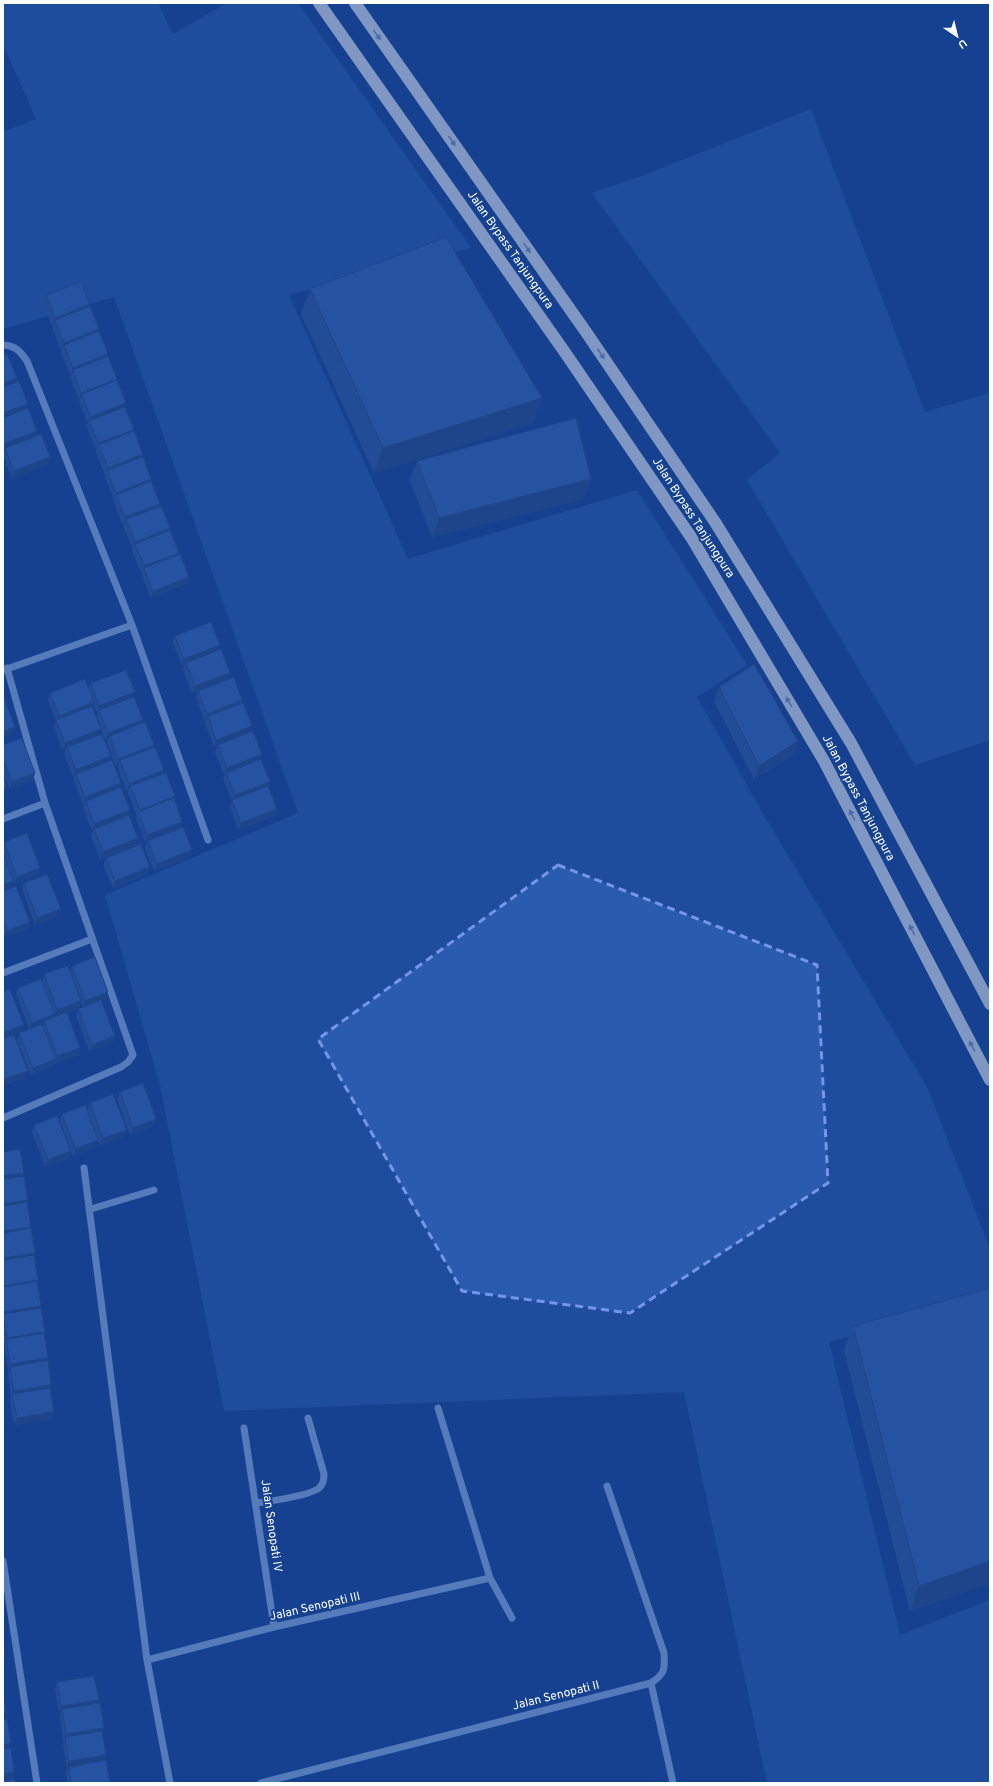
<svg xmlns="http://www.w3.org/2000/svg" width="993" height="1786" viewBox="0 0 993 1786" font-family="Overpass,sans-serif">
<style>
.green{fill:#295baf}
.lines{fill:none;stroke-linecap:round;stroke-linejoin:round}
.minor{stroke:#a4c0f0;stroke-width:7}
.highway{stroke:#fff;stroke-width:12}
.wall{fill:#335a9d}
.shaded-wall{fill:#294a80}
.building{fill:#3b69b7;stroke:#294a80}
.oneway{fill:#8aa0c8}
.marked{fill:none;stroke:#7795e8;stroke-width:3;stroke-dasharray:8 5;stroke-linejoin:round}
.labels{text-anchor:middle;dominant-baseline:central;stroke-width:4;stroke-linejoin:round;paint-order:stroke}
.street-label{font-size:12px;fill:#fff;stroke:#164290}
</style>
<rect width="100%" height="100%" fill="#164290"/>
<!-- green -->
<path class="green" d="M3,3H158L173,34L227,3H298L471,248L289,295L408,559L637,490L747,665L697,697L762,812L927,1087L990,1249V1300L829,1342L900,1635L990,1600V1783H767L684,1392L224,1411L160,1085L105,895L298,813L114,297L3,329V132L36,119L3,44Z
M811,109L925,412L990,393V740L915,765L747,480L780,453L592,193L644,175Z"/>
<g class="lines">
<!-- minor -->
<path class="minor" d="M3,345C16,346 20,351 27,361L132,625L208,840
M4,670L132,625
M3,819L45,803
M3,973L92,939
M3,1118L121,1067L128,1062L133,1055L45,803L7,668
M84,1168L147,1660L170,1783
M91,1209L154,1190
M438,1408L490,1578L512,1618
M244,1428L274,1627
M257,1503C270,1501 310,1496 319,1488C323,1485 324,1479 324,1474L308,1418
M3,1561L37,1783
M147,1660L274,1627L490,1578
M651,1683L673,1783
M261,1783L651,1683C665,1674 665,1669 664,1653L607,1486"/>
<!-- highway -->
<path class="highway" d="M319,3L564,351L691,537L824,761L990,1080
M355,3L586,332L715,522L851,743L990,1004"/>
</g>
<!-- wall -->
<path class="wall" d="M310,289L533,423L374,473L301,314Z
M46,295L90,304L89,307L99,329L98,331L108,354L107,357L126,403L125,407L134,430L133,432L142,457L151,479V481L159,506L170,528V530L179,555L189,577L186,584L151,598L142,575V573H141L132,550L133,549L123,526L124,524H122L114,501V500L105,477L106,475H105L96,452L97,450H96L87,427L88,424L79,401L80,400H79L70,377L71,374L70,375L61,352L62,349L61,350L52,327L53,325H52L43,302Z
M3,356L15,382L26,409L37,431L35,437L50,457L47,464L12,478L3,456L5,449L3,450Z
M417,461L591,479L584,499L432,537L410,480Z
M175,636L218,651L227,679L242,700L241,704L252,726L249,733L214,747L205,723L207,720L205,721L196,698L198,691L192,693L183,670L185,665L182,666L173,643Z
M91,683L135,692L133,697L143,720L142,723L154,745L153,748L164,770L163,774L175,796L174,798L182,822L180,828L189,857L154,871L145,848L148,841L145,842L136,819L137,816L128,793L129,789L126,791L118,767V765L116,766L107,743L108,739L105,740L97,717L98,713H97L93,704L92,707L98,735L109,761L121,783L119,788L127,816L138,838L136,845L100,859L91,836L93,830L92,831L83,808L85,803L83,804L74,781L75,776L73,777L64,754L66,748L62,750L54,727L56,721L48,700L50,693L89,688Z
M719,687L798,741L793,755L754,779L714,701Z
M3,745L35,773L33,780L10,789L3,772Z
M218,745L262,754L260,759L270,782L268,787L277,809L274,816L238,830L230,807L232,801L223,779L225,775H224L215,752Z
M4,842L38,875L14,884L13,881L11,888L3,891V844Z
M106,858L148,874L113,888L103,865Z
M24,883L58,916L35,925L22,889Z
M3,891L30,922L27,929L4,937L3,934Z
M72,966L108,992L106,999L101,1001L115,1036L112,1043L89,1051L76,1016L78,1009L83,1008L81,1002L79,1008L55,1016L54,1015V1018L80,1048L78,1055L55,1063L53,1066L31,1075L17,1040L19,1033L29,1029L16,995L18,988L42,981L44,974L70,971Z
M120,1092L153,1126L130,1135L117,1099Z
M90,1103L127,1130L124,1136L100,1145L87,1110Z
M62,1114L98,1140L96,1147L73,1156L71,1151L69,1158L45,1167L32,1132L34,1125L71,1150L60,1121Z
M3,1152L24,1173L23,1176L31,1227V1229L34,1255L38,1280L37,1282L41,1306L40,1308L48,1358L47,1360L51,1385L50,1389L51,1419L14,1425L10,1401L11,1397L8,1373L9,1371H8L3,1335Z
M853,1326L990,1583L910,1611L844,1350Z
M57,1682L99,1700L97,1704L106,1755L104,1761L110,1783H68L66,1773L68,1768H67L63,1744V1741L60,1716L61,1713H59L55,1689Z"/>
<!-- shaded-wall -->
<path class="shaded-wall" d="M90,304L87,311L55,320L53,325H52L55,318Z
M99,329L96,336L64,345L62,349L61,350L64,343Z
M108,354L106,361L73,370L71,374L70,375L73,368Z
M17,378L14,385L3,389V383Z
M117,379L114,386L82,394L80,400H79L81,393Z
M542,398L533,423L374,473L383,448Z
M126,403L124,410L89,421L88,424L90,417Z
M28,404L25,410L3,419V413Z
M134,430L131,436L99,445L97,450H96L98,443Z
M37,431L34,438L3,450V444Z
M143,454L140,461L107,470L105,475L108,468Z
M50,457L47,464L12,478L14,471Z
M151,479L149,486L116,495L114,500L116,493Z
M591,479L584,499L432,537L439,518Z
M160,504L158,511L126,519L124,524H122L125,517Z
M170,528L168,535L135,544L133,549L135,542Z
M179,553L177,559L144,568L142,573H141L144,566Z
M189,577L186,584L151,598L153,591Z
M220,645L217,652L186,663L185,665L182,666L184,659Z
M230,673L227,680L192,693L195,686Z
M135,692L132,699L99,710L98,713H97L99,706Z
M242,700L240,707L208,716L207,720L205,721L207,714Z
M94,702L92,709L57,723L59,716Z
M143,720L141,726L110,736L108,739L105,740L108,733Z
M252,726L249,733L214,747L216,740Z
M15,727L13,734L3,738V732Z
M101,729L98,736L67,747L66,748L62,750L65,743Z
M798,741L793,755L754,779L759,766Z
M154,745L151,752L120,760L118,765L116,766L118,759Z
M262,754L259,761L226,773L225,775H224L227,768Z
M111,756L108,763L76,774L75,776L73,777L76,770Z
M164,770L162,777L130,786L129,789L126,791L129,784Z
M35,773L33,780L10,789L12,782Z
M270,782L268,788L233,801L235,795Z
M121,783L119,790L86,801L85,803L83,804L85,797Z
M7,786L5,793L3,794V788Z
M175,796L172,803L138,813L140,810Z
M277,809L274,816L238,830L241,823Z
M130,810L127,817L94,829L92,831L94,824Z
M182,822L180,829L145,842L147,835Z
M138,838L136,845L100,859L103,852Z
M192,850L189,857L154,871L157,864Z
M150,867L148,874L113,888L115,881Z
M40,868L38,875L14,884L17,877Z
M13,881L11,888L3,891V885Z
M61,909L58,916L35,925L37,918Z
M30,922L27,929L4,937L7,931Z
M108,992L106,999L83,1008L85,1001Z
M81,1001L79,1008L55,1016L57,1010Z
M55,1014L52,1021H44L42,1025L29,1030L32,1023Z
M24,1025L21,1032L3,1039V1033Z
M115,1036L112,1043L89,1051L92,1045Z
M80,1048L78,1055L55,1063L57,1056Z
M56,1059L53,1066L31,1075L33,1068Z
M28,1071L25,1078L3,1086V1082L4,1079Z
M156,1119L153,1126L130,1135L133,1128Z
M127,1130L124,1136L100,1145L103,1138Z
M98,1140L96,1147L73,1156L75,1149Z
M71,1151L69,1158L45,1167L48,1160Z
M24,1173L22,1180L3,1183V1176Z
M28,1200L26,1207L3,1211V1204Z
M31,1227L29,1234L3,1238V1231Z
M35,1253L32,1260L3,1264V1258Z
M38,1280L35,1287L3,1292V1286Z
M41,1306L38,1313L3,1314V1315L4,1312Z
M45,1332L42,1339L7,1340V1338Z
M48,1358L45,1364L10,1367L9,1371H8L10,1364Z
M51,1385L49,1392L13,1395L14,1391Z
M54,1412L51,1419L14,1425L17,1418Z
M990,1561V1583L910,1611L919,1586Z
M99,1700L96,1707L62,1709L61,1713H59L61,1706Z
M3,1712H6L4,1719H3Z
M104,1728L101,1735L65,1737L63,1741L66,1734Z
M11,1743L8,1750L3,1751V1745Z
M106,1755L104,1762L67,1768L69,1761Z
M14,1772L12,1779L3,1781V1774Z"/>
<!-- building -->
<path class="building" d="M446,237L542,398L383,448L310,289Z
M81,282L90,304L55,318L46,295Z
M90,306L99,329L64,343L55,320Z
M99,331L108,354L73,368L64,345Z
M7,354L17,378L3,383V356Z
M108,356L117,379L81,393L73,370Z
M117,380L126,403L90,417L82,394Z
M19,381L28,404L3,413V387Z
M125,407L134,430L98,443L89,421Z
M28,408L37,431L3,444V418Z
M576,418L591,479L439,518L417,461Z
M134,431L143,454L108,468L99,445Z
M41,434L50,457L14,471L5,448Z
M143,457L151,479L116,493L107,470Z
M151,481L160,504L125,517L116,495Z
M161,506L170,528L135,542L126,519Z
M170,530L179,553L144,566L135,544Z
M180,554L189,577L153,591L144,568Z
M211,622L220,645L184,659L175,636Z
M221,649L230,673L195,686L186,663Z
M754,664L798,741L759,766L719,687Z
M126,670L135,692L99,706L91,683Z
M234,677L242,700L207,714L198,691Z
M85,679L94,702L59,716L50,693Z
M3,695L15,727L3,732Z
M134,697L143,720L108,733L99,710Z
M243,703L252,726L216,740L208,716Z
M92,706L101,729L65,743L56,720Z
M145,722L154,745L118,759L110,736Z
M253,731L262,754L227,768L218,745Z
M102,734L111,756L76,770L67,747Z
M22,738L35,773L12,782L3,758V745Z
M155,747L164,770L129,784L120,760Z
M261,759L270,782L235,795L226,773Z
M112,760L121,783L85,797L76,774Z
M166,773L175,796L140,810L130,786Z
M3,774L7,786L3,788Z
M268,786L277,809L241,823L232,800Z
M121,787L130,810L94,824L86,801Z
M174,798L182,822L147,835L138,812Z
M129,815L138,838L103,852L94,829Z
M183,827L192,850L157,864L148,841Z
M27,833L40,868L17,877L4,842Z
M141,844L150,867L115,881L106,858Z
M3,853L13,881L3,885Z
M47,874L61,909L37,918L24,883Z
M16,886L30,922L7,931L3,921V891Z
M95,957L108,992L85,1001L72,966Z
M68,966L81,1001L57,1010L44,974Z
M41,979L55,1014L32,1023L18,988Z
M10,989L24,1025L3,1033V992Z
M101,1000L115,1036L92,1045L78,1009Z
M67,1012L80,1048L57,1056L44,1021Z
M42,1024L56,1059L33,1068L19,1033Z
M14,1035L28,1071L4,1079L3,1077V1039Z
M143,1083L156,1119L133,1128L120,1092Z
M113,1094L127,1130L103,1138L90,1103Z
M85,1105L98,1140L75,1149L62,1114Z
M57,1116L71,1151L48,1160L34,1125Z
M20,1149L24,1173L3,1176V1152Z
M24,1176L28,1200L3,1204V1179Z
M27,1202L31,1227L3,1231V1206Z
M31,1228L35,1253L3,1258V1233Z
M34,1255L38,1280L3,1286V1260Z
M37,1281L41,1306L4,1312L3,1308V1287Z
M990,1288V1561L919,1586L853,1326Z
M41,1308L45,1332L7,1338L3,1314Z
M44,1333L48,1358L10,1364L6,1339Z
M48,1360L51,1385L14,1391L10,1367Z
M50,1388L54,1412L17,1418L12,1394Z
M94,1676L99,1700L61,1706L57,1682Z
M3,1693L6,1712H3Z
M100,1703L104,1728L66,1734L62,1709Z
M7,1719L11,1743L3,1745V1720Z
M102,1731L106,1755L69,1761L65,1737Z
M11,1748L14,1772L3,1774V1749Z
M106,1760L110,1783H71L69,1767Z
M14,1779L15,1783H3V1781Z"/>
<!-- one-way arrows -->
<defs><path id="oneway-solid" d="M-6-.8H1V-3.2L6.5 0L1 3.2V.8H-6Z"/></defs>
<g class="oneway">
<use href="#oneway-solid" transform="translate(377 35) rotate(55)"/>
<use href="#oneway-solid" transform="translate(452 141) rotate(55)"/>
<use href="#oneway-solid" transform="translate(527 248) rotate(55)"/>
<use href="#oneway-solid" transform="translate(601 354) rotate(56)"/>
<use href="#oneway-solid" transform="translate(789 702) rotate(-121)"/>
<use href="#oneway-solid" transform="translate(852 815) rotate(-118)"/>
<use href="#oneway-solid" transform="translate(912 930) rotate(-118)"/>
<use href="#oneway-solid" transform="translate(972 1046) rotate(-117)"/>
</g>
<!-- marked area -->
<path d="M0 0H993V1786H0ZM558,865L817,965L828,1183L630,1313L462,1291L318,1039Z" fill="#164290" fill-opacity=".55" fill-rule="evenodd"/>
<path class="marked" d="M558,865L817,965L828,1183L630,1313L462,1291L318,1039Z"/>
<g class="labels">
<!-- street labels -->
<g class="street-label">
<text transform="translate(510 250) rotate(55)">Jalan Bypass Tanjungpura</text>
<text transform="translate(693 518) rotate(57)">Jalan Bypass Tanjungpura</text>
<text transform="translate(858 798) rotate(62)">Jalan Bypass Tanjungpura</text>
<text transform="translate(271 1526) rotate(82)">Jalan Senopati IV</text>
<text transform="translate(315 1607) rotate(-13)">Jalan Senopati III</text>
<text transform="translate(556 1696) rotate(-14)">Jalan Senopati II</text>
</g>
</g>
<!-- border -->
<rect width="993" height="1786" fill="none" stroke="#ffffff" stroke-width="8"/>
<!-- north arrow -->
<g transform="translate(957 36) rotate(145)" stroke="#164290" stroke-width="3" paint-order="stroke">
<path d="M0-3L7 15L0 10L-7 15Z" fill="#ffffff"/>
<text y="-6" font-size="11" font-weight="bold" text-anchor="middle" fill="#ffffff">U</text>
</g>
</svg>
